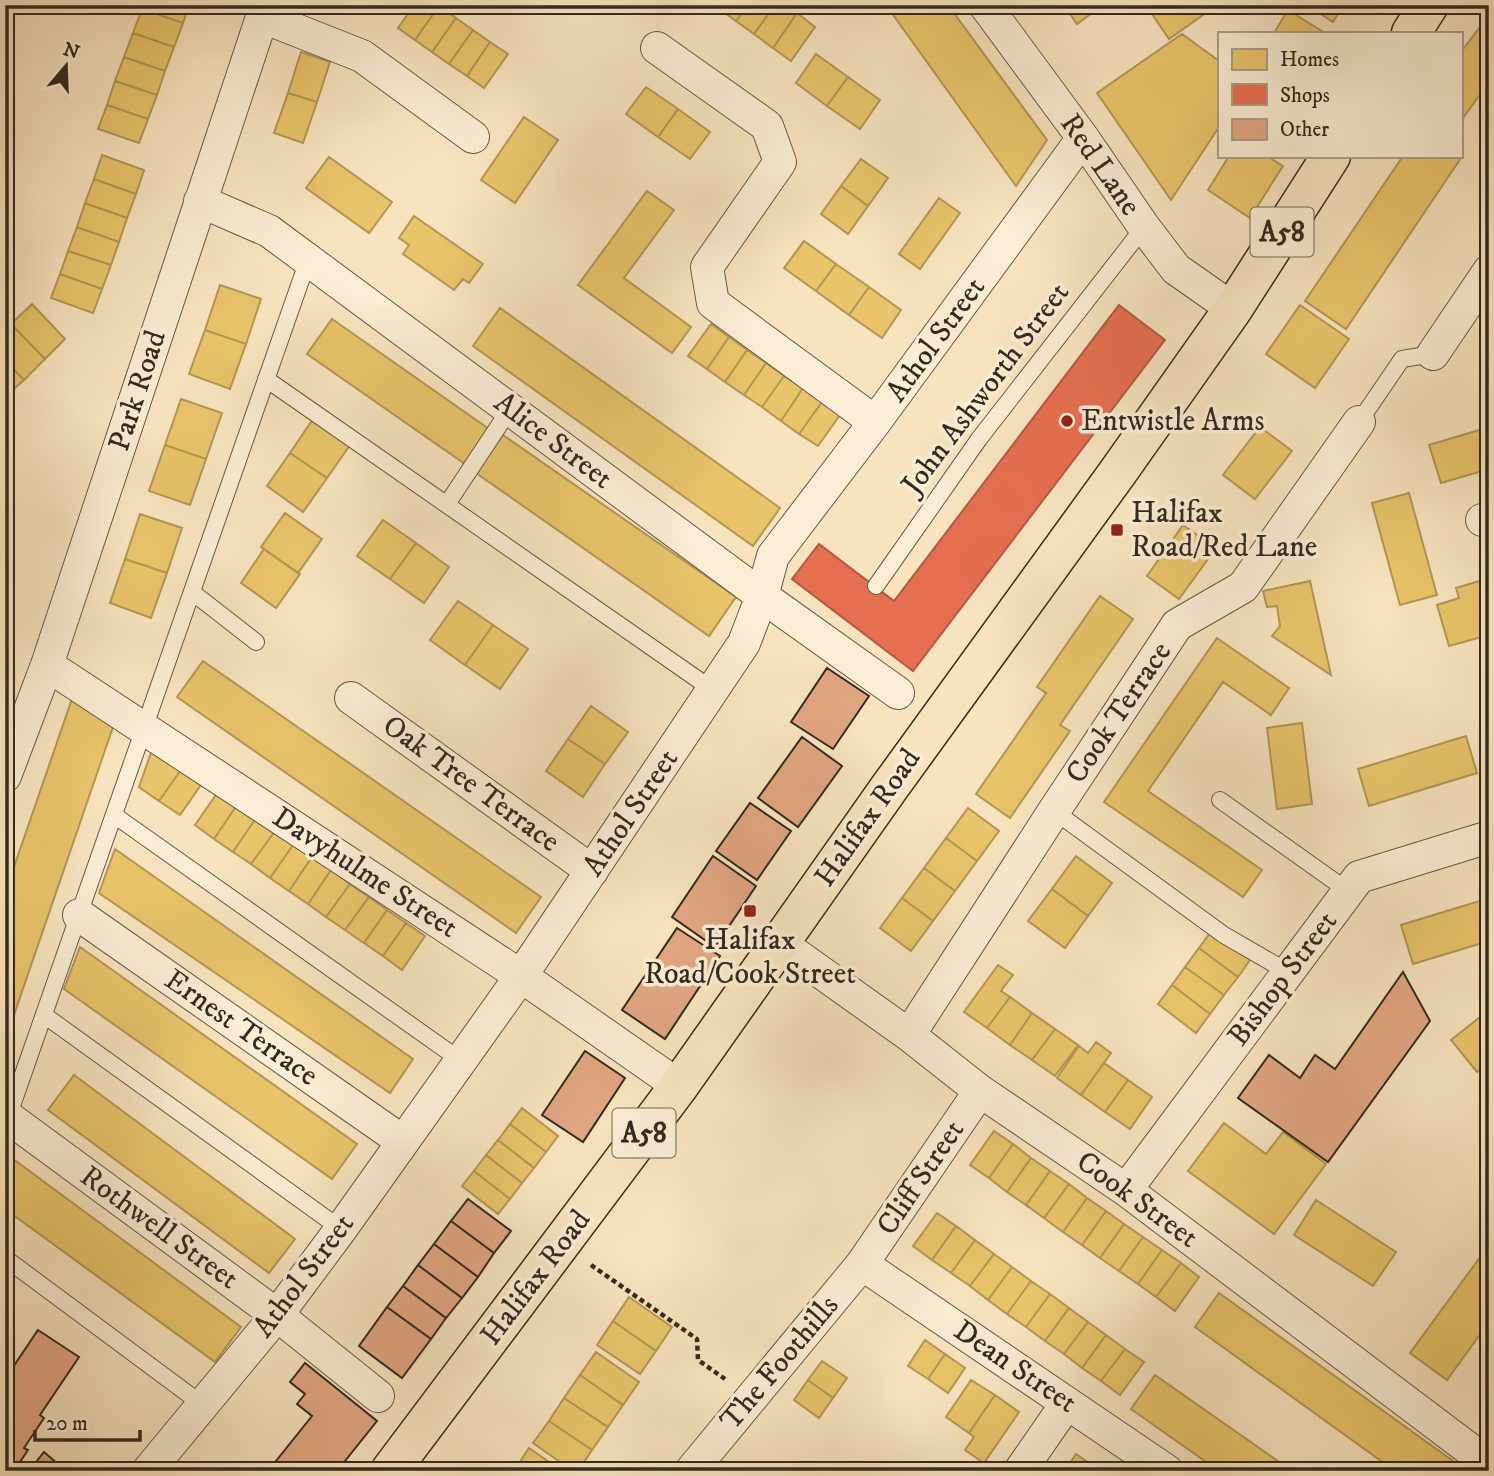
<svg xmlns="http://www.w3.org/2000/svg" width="1494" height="1476" viewBox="0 0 1494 1476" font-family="'IM FELL DW Pica',serif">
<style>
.homes{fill:#e9c46a;stroke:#b29654;stroke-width:2}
.shops{fill:#e76f51;stroke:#b15a42;stroke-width:2}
.building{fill:#e1a681;stroke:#322a20;stroke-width:2}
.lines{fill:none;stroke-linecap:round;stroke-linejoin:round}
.lane-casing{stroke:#635848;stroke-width:18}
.street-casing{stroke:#635848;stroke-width:34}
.highway-casing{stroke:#322a20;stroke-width:41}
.path{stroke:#322a20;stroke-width:4.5;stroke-dasharray:5 3.5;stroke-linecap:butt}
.lane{stroke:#faedd5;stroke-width:16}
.street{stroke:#faedd5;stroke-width:32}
.highway{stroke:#f7e4bf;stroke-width:38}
.poi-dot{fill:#8f2418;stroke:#faedd5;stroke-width:2.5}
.labels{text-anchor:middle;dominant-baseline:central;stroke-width:7;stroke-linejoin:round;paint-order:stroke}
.shield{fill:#faedd5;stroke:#6e6456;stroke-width:2}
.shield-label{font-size:28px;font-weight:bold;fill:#322a20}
.street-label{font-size:30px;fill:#322a20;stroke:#faedd5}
.poi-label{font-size:30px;fill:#322a20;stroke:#faedd5;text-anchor:start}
</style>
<rect width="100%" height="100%" fill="#f7e4bf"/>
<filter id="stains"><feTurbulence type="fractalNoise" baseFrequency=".00286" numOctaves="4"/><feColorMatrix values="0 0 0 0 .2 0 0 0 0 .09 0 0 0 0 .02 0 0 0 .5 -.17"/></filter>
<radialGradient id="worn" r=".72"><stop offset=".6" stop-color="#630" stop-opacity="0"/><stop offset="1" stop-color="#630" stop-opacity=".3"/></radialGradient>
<!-- homes -->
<path class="homes" d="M143,5H189L183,23L142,9Z
M414,5L439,6L415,40L398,28Z
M720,5H748L736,21L718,8Z
M748,5H775L754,34L736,21Z
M775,5H785L797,13L773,48L754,34Z
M886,5H948L1047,140L1016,186Z
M1064,5H1103L1077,24Z
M1146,5H1197L1203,15L1169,39Z
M1307,5H1343L1333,22Z
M439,6L456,18L432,52L415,40Z
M142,9L183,23L174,47L133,33Z
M1288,10L1325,33H1274Z
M797,13L815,27L791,61L773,48Z
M1489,15V82L1461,121V52Z
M456,18L473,30L449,64L432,52Z
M473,30L490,42L467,76L449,64Z
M133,33L174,47L165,71L124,57Z
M1182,34L1219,61V127L1171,200L1097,93Z
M490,42L508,54L484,88L467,76Z
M301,52L330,62L317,102L288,93Z
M816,54L848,77L827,106L796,83Z
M124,57L165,71L157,95L115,81Z
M848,77L880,100L860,129L827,106Z
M115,81L157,95L148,119L107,105Z
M646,87L678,109L658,137L626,114Z
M288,93L317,102L303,143L274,133Z
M107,105L148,119L139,143L98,129Z
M678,109L710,132L690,159L658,137Z
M524,117L558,140L515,203L481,180Z
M1461,154L1463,155L1346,329L1305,301L1403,156H1461Z
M102,155L144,170L136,194L94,179Z
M1229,156H1267L1283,166L1250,218L1208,190Z
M329,157L392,202L369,233L306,188Z
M861,159L888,178L868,206L841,186Z
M94,179L136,194L127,218L85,203Z
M841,186L868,206L848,234L821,214Z
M647,191L674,210L624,278L691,327L672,353L578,285Z
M939,198L960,213L920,269L899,254Z
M85,203L127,218L119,242L77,227Z
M414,216L483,264L469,283L463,279L454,290L403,254L409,245L399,238Z
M77,227L119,242L111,265L68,251Z
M804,241L836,264L816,291L784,268Z
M68,251L111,265L102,289L60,274Z
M836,264L869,287L849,315L816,291Z
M60,274L102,289L93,313L51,298Z
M220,285L261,299L246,344L205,330Z
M869,287L901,310L882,338L849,315Z
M32,304L65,339L45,359L11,324Z
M1300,305L1349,339L1315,388L1266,354Z
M500,308L780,508L753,546L473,346Z
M332,319L489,429L465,464L307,354Z
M11,324L45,359L24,380L5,360V330Z
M711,324L729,337L707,369L688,356Z
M205,330L246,344L230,389L189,374Z
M729,337L747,350L725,382L707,369Z
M747,350L766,363L744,395L725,382Z
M5,360L24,380L5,397Z
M766,363L784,376L762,407L744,395Z
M784,376L803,388L781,421L762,407Z
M803,388L822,402L799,434L781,421Z
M181,399L222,413L206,459L165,445Z
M822,402L840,415L818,446L799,434Z
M313,419L350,445L327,478L290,453Z
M1260,427L1292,451L1255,499L1223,475Z
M1489,427V469L1441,483L1429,445Z
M503,435L736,597L709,636L476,473Z
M165,445L206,459L190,505L149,491Z
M290,453L327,478L303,512L267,486Z
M1409,493L1437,595L1400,605L1372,503Z
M285,513L322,539L298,573L261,547Z
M140,514L182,528L167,573L125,559Z
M383,520L416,543L390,579L357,556Z
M1183,525L1216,548L1179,599L1147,576Z
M416,543L449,567L424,603L390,579Z
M264,549L300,574L276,608L241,583Z
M125,559L167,573L151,618L110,603Z
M1489,578V635L1449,646L1437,605L1459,598L1456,588Z
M1310,581L1331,675L1272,636L1280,626L1277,606L1267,607L1263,591Z
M1100,596L1133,619L1060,725L1070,731L1010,818L976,794L1046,693L1037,687Z
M458,601L493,625L465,665L430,640Z
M493,625L528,649L500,689L465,665Z
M1217,638L1289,688L1271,715L1223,682L1148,791L1262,870L1243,897L1104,802Z
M203,661L541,897L516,933L177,697Z
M74,693L114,724L5,1041V893Z
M591,706L628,732L605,764L568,739Z
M1302,723L1312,804L1277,809L1267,728Z
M1466,736L1477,773L1369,806L1358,769Z
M1489,738V769L1480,741Z
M568,739L605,764L583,797L546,771Z
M153,747L183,767L159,801L139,787Z
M183,767L203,782L180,815L159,801Z
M218,792L237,805L214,839L195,825Z
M237,805L256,818L233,852L214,839Z
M968,808L999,831L977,861L946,838Z
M256,818L275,831L251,864L233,852Z
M275,831L293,845L270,878L251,864Z
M946,838L977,861L955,891L924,868Z
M293,845L312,857L289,891L270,878Z
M115,849L413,1059L390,1093L99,893Z
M1076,856L1112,883L1088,916L1052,889Z
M312,857L331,870L308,904L289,891Z
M924,868L955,891L933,921L902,898Z
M331,870L350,884L326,917L308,904Z
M350,884L369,897L345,930L326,917Z
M1052,889L1088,916L1065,948L1028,921Z
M369,897L387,910L364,943L345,930Z
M902,898L933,921L911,951L880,928Z
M1489,898V941L1413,964L1401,925Z
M387,910L406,923L383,956L364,943Z
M406,923L425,936L402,970L383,956Z
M1213,929L1252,957L1238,977L1199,948Z
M80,947L357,1144L332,1179L64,989Z
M1199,948L1238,977L1224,995L1185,967Z
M998,965L1013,975L1001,991L1010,997L987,1028L964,1012Z
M1185,967L1224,995L1210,1014L1172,985Z
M1172,985L1210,1014L1196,1033L1158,1004Z
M1010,997L1032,1013L1010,1045L987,1028Z
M1489,1010V1062L1477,1072L1451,1040Z
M1032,1013L1055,1029L1032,1060L1010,1045Z
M1055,1029L1078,1045L1055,1076L1032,1060Z
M1096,1042L1111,1053L1081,1095L1057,1078L1079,1046L1088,1053Z
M1104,1063L1128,1080L1105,1112L1081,1095Z
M74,1075L295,1239L269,1273L48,1110Z
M1128,1080L1152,1097L1130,1129L1105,1112Z
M522,1108L558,1136L546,1152L510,1124Z
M1224,1123L1266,1154L1283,1132L1326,1164L1274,1234L1188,1171Z
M510,1124L546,1152L534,1168L498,1140Z
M994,1131L1013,1144L989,1178L970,1165Z
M498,1140L534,1168L522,1183L486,1155Z
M1013,1144L1031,1158L1007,1192L989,1178Z
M5,1153L241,1327L215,1362L5,1209Z
M486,1155L522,1183L510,1199L474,1171Z
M1031,1158L1050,1171L1026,1205L1007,1192Z
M474,1171L510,1199L498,1214L462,1186Z
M1050,1171L1069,1184L1044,1218L1026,1205Z
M1069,1184L1087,1198L1063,1232L1044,1218Z
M1087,1198L1106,1211L1082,1245L1063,1232Z
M1316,1200L1396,1252L1373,1286L1294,1235Z
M1106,1211L1124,1224L1100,1258L1082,1245Z
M937,1213L956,1226L932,1260L913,1246Z
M1124,1224L1143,1237L1119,1271L1100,1258Z
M956,1226L975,1240L951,1273L932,1260Z
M1143,1237L1162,1250L1138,1284L1119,1271Z
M975,1240L994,1254L970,1286L951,1273Z
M1489,1245V1322L1447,1380L1410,1353Z
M1162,1250L1181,1263L1156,1297L1138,1284Z
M994,1254L1012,1267L988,1300L970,1286Z
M1181,1263L1199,1277L1175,1311L1156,1297Z
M1012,1267L1031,1281L1007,1314L988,1300Z
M1031,1281L1050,1294L1026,1327L1007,1314Z
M1219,1293L1467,1471H1395L1195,1327Z
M1050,1294L1069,1308L1045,1341L1026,1327Z
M629,1297L672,1327L656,1351L613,1321Z
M1069,1308L1088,1322L1064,1354L1045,1341Z
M613,1321L656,1351L640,1374L597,1345Z
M1088,1322L1106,1335L1082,1368L1064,1354Z
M1106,1335L1125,1349L1101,1381L1082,1368Z
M925,1340L945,1354L928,1379L908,1366Z
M1125,1349L1144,1362L1120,1395L1101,1381Z
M596,1352L639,1382L623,1405L580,1375Z
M945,1354L965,1368L948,1393L928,1379Z
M822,1361L847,1378L833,1398L808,1380Z
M580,1375L623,1405L608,1427L564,1398Z
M1155,1375L1292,1471H1219L1131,1409Z
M808,1380L833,1398L819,1418L794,1400Z
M971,1380L995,1395L969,1433L946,1417Z
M995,1395L1019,1412L984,1463L965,1450L974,1437L969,1433Z
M564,1398L608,1427L592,1450L549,1421Z
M549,1421L592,1450L578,1471H573L533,1443Z
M529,1448L562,1471H514Z
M1076,1454L1099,1470L1098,1471H1065Z"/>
<!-- shops -->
<path class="shops" d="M1119,305L1165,340L913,671L792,579L819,544L894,601Z"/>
<!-- building -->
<path class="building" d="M827,668L869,696L833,749L791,722Z
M802,737L842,766L798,827L758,798Z
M750,803L791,831L757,880L716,851Z
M713,856L756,886L715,947L672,917Z
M677,928L720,956L665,1039L622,1010Z
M1403,972L1430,1021L1328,1162L1238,1098L1269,1055L1300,1078L1315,1055L1335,1069Z
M585,1051L625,1078L583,1142L542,1115Z
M468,1199L511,1231L494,1253L451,1221Z
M451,1221L494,1253L478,1277L434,1244Z
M434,1244L478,1277L462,1298L418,1265Z
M418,1265L462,1298L446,1318L403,1286Z
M403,1286L446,1318L431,1339L387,1307Z
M387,1307L431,1339L402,1378L359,1346Z
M38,1330L79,1357L40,1415L44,1418L24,1448L28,1450L14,1471H5V1379Z
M305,1363L377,1421L337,1471H268L312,1416L297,1404L305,1394L290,1382Z
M44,1452L66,1471H29Z"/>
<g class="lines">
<!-- lane casing -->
<g class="lane-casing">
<path id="lane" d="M266,379L713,690
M1359,422L1402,359L1433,354
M447,504L510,409
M876,586L979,439L1144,227
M192,592L256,642
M1220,800L1348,891
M1054,811L1224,935L1288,972
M114,815L460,1060
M44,1015L341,1229
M7,1120L308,260
M5,1258L203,1405"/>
</g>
<!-- street casing -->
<g class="street-casing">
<path id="street" d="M985,5L1083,138L1144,227L1176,269L1233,309
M263,17L362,56L473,137
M657,48L767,126L780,162L707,267L713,303L875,422
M200,201L269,231L762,596L898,693
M1433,354L1489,271
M1482,520L1489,518
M47,665L521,976L679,1086
M351,698L592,871
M5,776L47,665L266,5
M79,915L402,1141
M780,943L909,1035L980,1091L1126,1190L1489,1464
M909,1035L1054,811L1177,625L1243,587L1359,422
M5,1115L277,1315L378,1396
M1126,1190L1359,877L1489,837
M862,1264L1167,1471
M148,1471L277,1315L341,1229L521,976L744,643L762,596L773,556L875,422L1083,138
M691,1471L862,1264L980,1091
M1020,1471L1067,1403"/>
</g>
<!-- highway casing -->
<g class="highway-casing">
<path id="highway" d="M1411,33L1429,5
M390,1471L679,1086L889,788L1118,472L1233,309L1331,156"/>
</g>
<!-- path -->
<path class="path" d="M591,1265L697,1339L698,1360L725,1379"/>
<!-- lane -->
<use href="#lane" class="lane"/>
<!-- street -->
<use href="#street" class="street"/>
<!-- highway -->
<use href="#highway" class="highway"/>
</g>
<!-- markers -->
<g class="poi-dot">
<circle cx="1067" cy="421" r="7"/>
<rect x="1110" y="523" width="14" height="14" rx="3.5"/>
<rect x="743" y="904" width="14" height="14" rx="3.5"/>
</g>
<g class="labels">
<!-- shield labels -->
<g class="shield">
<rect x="1250.5" y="207.5" width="63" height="49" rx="5"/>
<rect x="612.5" y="1108.5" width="63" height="49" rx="5"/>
</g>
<g class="shield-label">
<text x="1282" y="232">A58</text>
<text x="644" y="1133">A58</text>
</g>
<!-- street labels -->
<g class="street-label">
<text transform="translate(1100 165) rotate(55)">Red Lane</text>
<text transform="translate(936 340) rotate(-54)">Athol Street</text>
<text transform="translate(986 389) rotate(-53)">John Ashworth Street</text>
<text transform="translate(138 391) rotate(-72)">Park Road</text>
<text transform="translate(553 441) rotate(37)">Alice Street</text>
<text transform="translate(1119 713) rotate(-56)">Cook Terrace</text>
<text transform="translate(471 784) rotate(36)">Oak Tree Terrace</text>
<text transform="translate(631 813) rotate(-56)">Athol Street</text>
<text transform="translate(868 818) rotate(-55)">Halifax Road</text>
<text transform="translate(365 873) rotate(33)">Davyhulme Street</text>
<text transform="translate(1283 979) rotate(-53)">Bishop Street</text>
<text transform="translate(241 1028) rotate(35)">Ernest Terrace</text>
<text transform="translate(921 1178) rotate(-56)">Cliff Street</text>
<text transform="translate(1137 1200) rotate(36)">Cook Street</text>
<text transform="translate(159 1228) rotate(36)">Rothwell Street</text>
<text transform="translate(304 1276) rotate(-53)">Athol Street</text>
<text transform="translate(536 1278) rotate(-53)">Halifax Road</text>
<text transform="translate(780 1363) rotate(-50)">The Foothills</text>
<text transform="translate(1015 1367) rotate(34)">Dean Street</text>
</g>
<!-- poi labels -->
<g class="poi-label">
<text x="1081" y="421">Entwistle Arms</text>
<text x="1131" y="513">Halifax<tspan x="1131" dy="34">Road/Red Lane</tspan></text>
<text x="750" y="940" text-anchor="middle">Halifax<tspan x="750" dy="34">Road/Cook Street</tspan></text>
</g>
</g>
<!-- margin -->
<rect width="1494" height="1476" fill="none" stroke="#f7e4bf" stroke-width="28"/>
<rect x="7" y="7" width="1480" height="1462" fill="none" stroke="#322a20" stroke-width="3.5"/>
<rect x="14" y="14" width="1466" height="1448" fill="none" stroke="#322a20" stroke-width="2"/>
<!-- legend -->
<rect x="1218" y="32" width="245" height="126" fill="#faedd5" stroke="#aa9f8d" stroke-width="2"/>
<rect x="1232" y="49" width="35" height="21" fill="#e9c46a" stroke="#aa9f8d" stroke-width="2"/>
<text x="1280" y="66" font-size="21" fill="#322a20">Homes</text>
<rect x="1232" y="84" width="35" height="21" fill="#e76f51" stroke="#aa9f8d" stroke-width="2"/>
<text x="1280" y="102" font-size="21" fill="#322a20">Shops</text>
<rect x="1232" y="119" width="35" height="21" fill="#e1a681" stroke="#aa9f8d" stroke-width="2"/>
<text x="1280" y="136" font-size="21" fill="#322a20">Other</text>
<!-- north arrow -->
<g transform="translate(66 66) rotate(19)" stroke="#faedd5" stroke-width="5" paint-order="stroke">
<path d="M0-5L12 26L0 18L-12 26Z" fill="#322a20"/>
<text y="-10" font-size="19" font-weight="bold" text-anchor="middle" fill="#322a20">N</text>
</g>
<!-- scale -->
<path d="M35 1430v10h105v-10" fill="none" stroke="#322a20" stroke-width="3.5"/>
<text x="46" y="1430" font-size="21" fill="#322a20" stroke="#faedd5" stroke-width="5" paint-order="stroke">20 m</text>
<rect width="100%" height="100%" filter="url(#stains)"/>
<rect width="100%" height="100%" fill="url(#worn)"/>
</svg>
